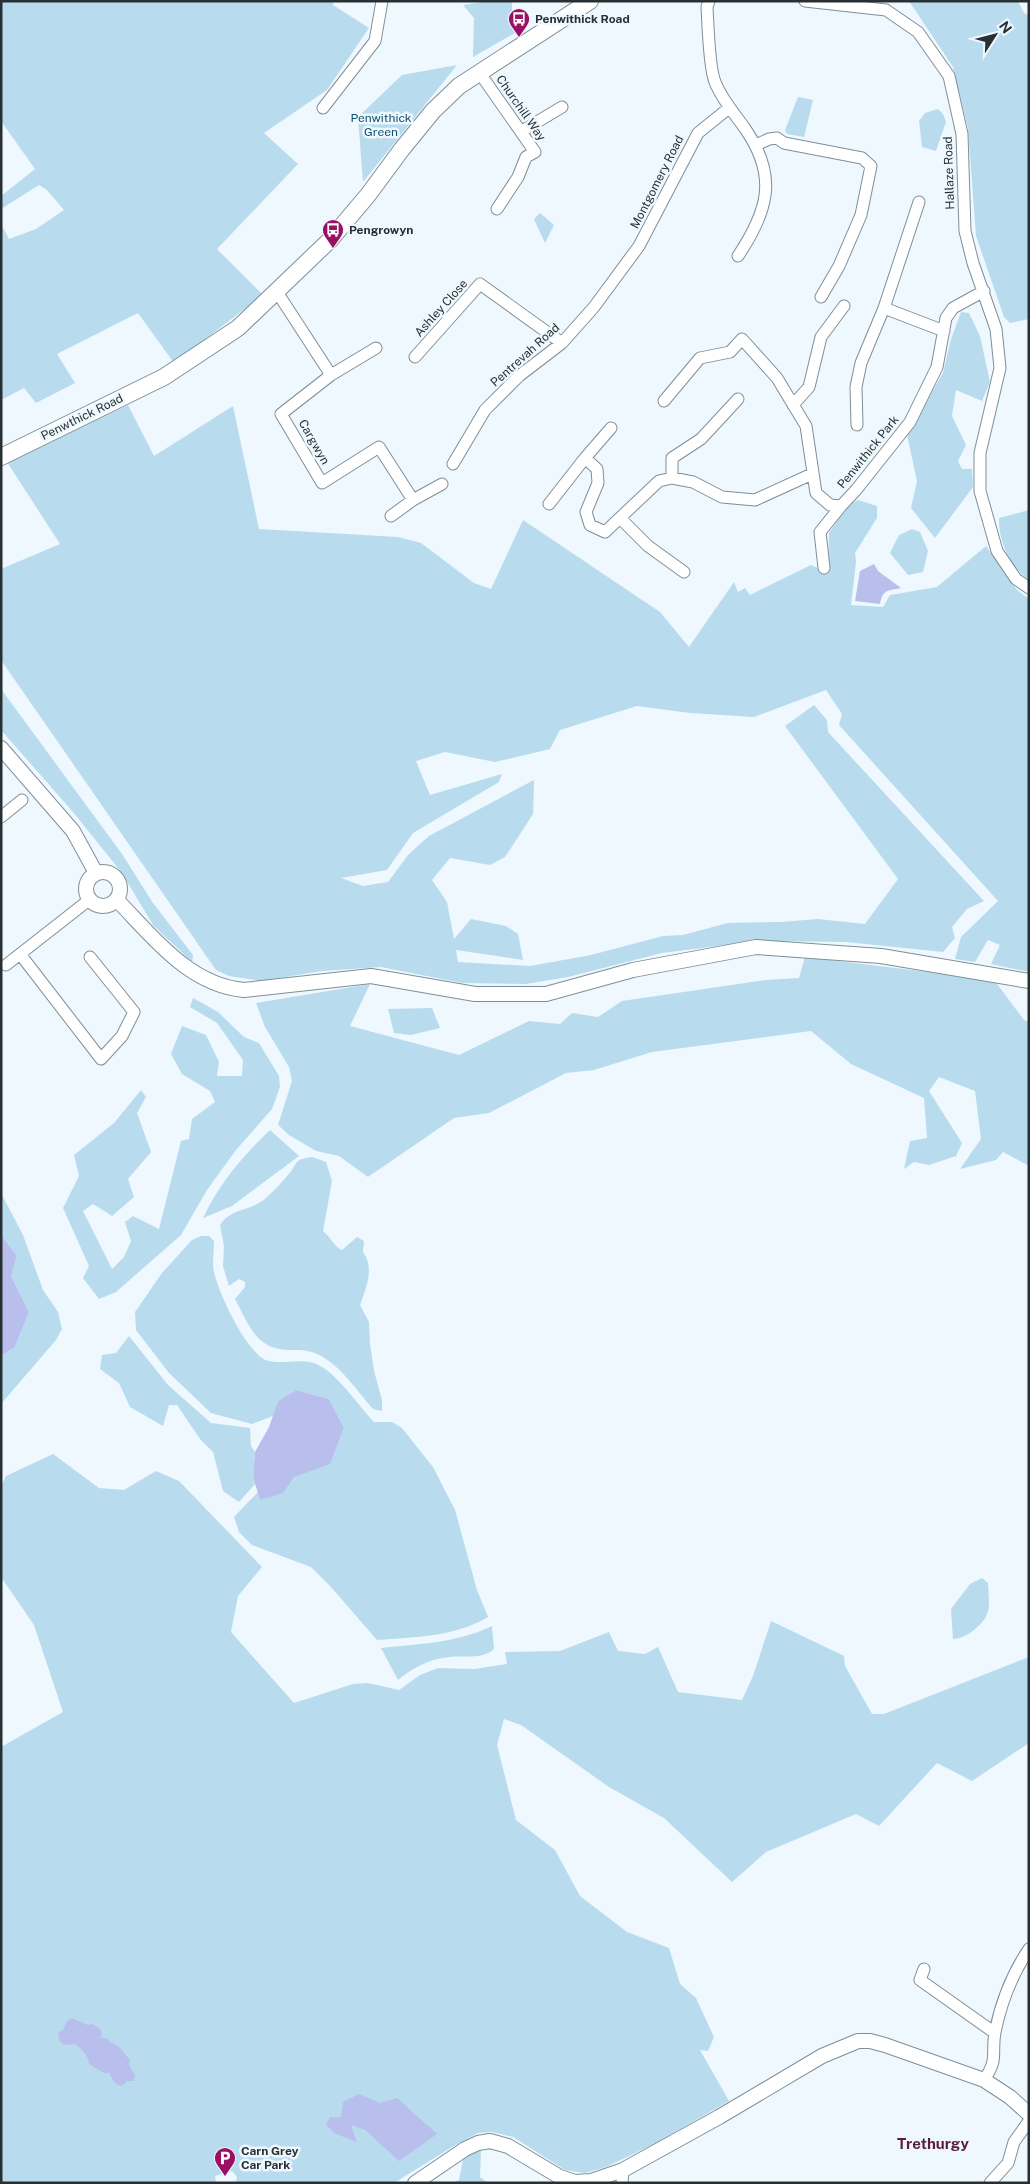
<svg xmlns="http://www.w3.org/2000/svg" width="1030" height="2184" viewBox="0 0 1030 2184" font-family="'Public Sans',sans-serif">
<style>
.green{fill:#b8dcee}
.water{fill:#b8bfec}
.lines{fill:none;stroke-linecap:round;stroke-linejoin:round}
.minor-casing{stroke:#7f8f97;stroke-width:13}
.tertiary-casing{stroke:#7f8f97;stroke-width:16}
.secondary-casing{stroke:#7f8f97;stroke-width:18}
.minor{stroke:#fff;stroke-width:11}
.tertiary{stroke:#fff;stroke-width:14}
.secondary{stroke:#fff;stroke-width:16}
.labels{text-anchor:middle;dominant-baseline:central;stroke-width:5;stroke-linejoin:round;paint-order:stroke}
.poi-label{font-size:12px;font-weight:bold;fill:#293033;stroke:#eef8fe;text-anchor:start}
.street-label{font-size:12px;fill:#293033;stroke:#eef8fe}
.park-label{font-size:12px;fill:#0f526c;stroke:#eef8fe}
.quarter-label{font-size:15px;font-weight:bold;fill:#5b1c3d;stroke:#eef8fe}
</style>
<rect width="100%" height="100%" fill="#eef8fe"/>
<!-- green -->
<path class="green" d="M1,1H333V5L369,28L327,90L264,133L298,164L217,249L263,295L174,363L138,313L57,354L75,383L36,403L24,388L1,400V224L9,239L36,229L64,210L47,190L39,185L1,209V196L35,169L1,121Z
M491,1H512V14L518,13L520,30L473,57L474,18L463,5Z
M909,1H1018L1024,13L1029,15V319L1010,323L1004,317L976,236L968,128L953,67Z
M457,65L363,182L358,117L402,75Z
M798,97L813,100L804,137L787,134L785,130Z
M938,109L943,114L946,122L936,151L922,147L919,121L925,113Z
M540,213L554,225L545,243L534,219Z
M961,312L969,313L980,336L990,382L982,401L956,390L952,416L966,445L958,461L962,469H972L973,487L935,538L911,508L917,481L907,435L943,373L951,339Z
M128,405L154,456L233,406L259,529L398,537L421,543L474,583L491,589L523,520L660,612L689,647L734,582L738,592L745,588L750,595L811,565L828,573L829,533L848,505L858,500L877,506V518L855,553L856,562L851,605L883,607L890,595L937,587L986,546L1017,590L1029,599V972L991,964L1000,945L988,940L975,962L955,959L961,937L998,901L839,725L842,714L826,690L754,717L690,713L637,706L560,730L550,749L495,762L445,752L416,761L430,795L502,774L499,782L413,833L387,870L341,878L363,886L388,882L408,855L429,836L534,780L533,814L505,857L490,865L450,858L432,880L447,902L454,939L471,919L506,926L518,934L523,960L456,950L458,962L530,966L591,955L663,936L683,935L728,923L781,922L818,919L865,924L898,879L785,726L814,705L827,720L828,732L984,901L967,909L952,927L955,938L943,952L846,942L758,941L662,953L568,977L526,984L462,983L381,967L322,971L261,981L229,976L216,970L1,660V569L60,544L7,462Z
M1029,510V580C1010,567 998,540 999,518Z
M912,529L920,532L928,551L923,572L908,575L890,553L899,535Z
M1,689L122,854L153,903L193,955L192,962L153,925L122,873L73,812L1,730Z
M805,957L994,980L1024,1020L1029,1022V1166L1003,1152L996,1160L960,1169L981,1139L975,1091L939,1077L929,1091L962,1143L956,1156L929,1165L914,1162L904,1169L910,1141L927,1138L924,1098L851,1064L811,1031L652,1052L594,1070L566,1073L489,1113L454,1118L368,1177L339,1156L316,1151L289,1135L278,1125L292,1081L289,1067L265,1027L256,1003L370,984L350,1026L459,1055L529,1021L560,1024L572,1013L598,1017L622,1001L766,980L799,978Z
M193,998L218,1012L244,1037L259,1043L279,1076L280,1087L272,1109L236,1150L207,1190L181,1235L116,1292L99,1299L83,1278L89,1266L63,1208L79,1176L74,1155L114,1123L141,1090L146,1097L137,1113L151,1152L128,1179L134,1197L112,1216L93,1204L83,1211L112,1269L124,1257L131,1241L125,1222L133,1216L159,1229L181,1141L189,1139L192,1119L215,1102L210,1091L182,1074L171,1054L182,1026L206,1035L219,1062L217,1076H242L243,1060L217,1023L190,1007Z
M432,1008L440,1028L411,1035L394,1033L388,1009Z
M270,1130L299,1156L232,1206L203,1218C220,1182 242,1157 270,1130Z
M312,1157L326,1162L332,1181L323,1231C331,1237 333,1246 342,1250L357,1237L364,1241L363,1252C375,1268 366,1288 360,1305L369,1322L370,1344L374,1371L382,1400V1411L373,1409C358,1392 343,1369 323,1357C312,1350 302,1350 290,1350C256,1350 249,1325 235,1299L245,1287V1282L239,1279L229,1286L223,1266L224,1246L220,1225C232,1207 249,1212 265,1199C273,1192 282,1182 289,1174C299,1162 293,1160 312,1157Z
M1,1193L23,1235L43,1290L58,1312L62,1329L56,1340L1,1404V1356L15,1347L29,1312L11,1276L17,1256L1,1235Z
M201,1236H209L214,1241C214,1251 212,1263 214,1272C218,1292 248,1357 269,1361C287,1365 304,1356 322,1367C340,1378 359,1406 374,1422H392L402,1428L433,1467L455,1510L477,1590L488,1617C455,1637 415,1637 377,1640L331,1587L311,1567L252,1545L239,1532L234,1517L258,1492L260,1500L293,1477L330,1463L344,1428L329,1399L296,1390L278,1401L273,1416L252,1424L211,1413L169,1373L136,1330L135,1312L162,1273L192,1240Z
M129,1336L168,1385L211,1423L250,1428L251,1446L255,1452L253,1477L255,1484L239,1502L223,1491L213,1452L200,1439L177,1405H169L163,1426L130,1407L119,1383L100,1369L102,1355L116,1353Z
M53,1454L99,1488L124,1490L156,1471L179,1481L262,1567L238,1596L231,1632L294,1703L353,1684L368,1683L399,1690L420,1675L438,1668L474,1669L507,1664L505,1652L560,1651L609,1632L618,1651L645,1654L658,1647L678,1692L742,1700L753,1676L771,1621L844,1656L845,1666L872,1714H884L1029,1657V1743L972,1781L937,1763L879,1826L856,1814L766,1852L732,1882L664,1818L609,1787L521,1725L504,1719L497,1745L516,1820L555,1850L580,1896L627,1932L669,1948L680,1984L696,1998L714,2037L708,2051L700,2050L729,2101L654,2144L606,2167L585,2173L565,2170L513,2137L492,2132L478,2133L452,2147L394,2183H236L237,2177L232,2171L215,2176L216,2183H1V1747L63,1712L34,1625L1,1577V1487L6,1476Z
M982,1578L988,1583C989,1605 993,1615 974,1630C967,1635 963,1638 953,1639L951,1609L970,1584Z
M492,1626L494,1649C482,1660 466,1655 450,1657C429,1659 414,1667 398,1680L381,1648C418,1644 457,1643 492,1626Z
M481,2150L480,2177L488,2183H453L459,2180L464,2155Z"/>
<!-- water -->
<path class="water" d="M874,564L878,571L901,588C887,591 883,589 880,604L855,601L860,571Z
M1,1235L17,1256L11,1276L29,1312L15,1347L1,1356Z
M296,1390L329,1399L344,1428L330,1464L294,1477L283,1493L260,1500L253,1477L255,1452L269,1427L278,1401Z
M72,2018L88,2025L92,2024L100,2029L102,2034L100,2037L108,2039L111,2043C120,2044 124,2054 130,2060L129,2065L135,2075L134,2081H127L122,2086C112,2084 114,2080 109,2073H104L89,2064C88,2054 82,2050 75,2044L64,2045L59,2040L58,2032L63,2030L67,2021Z
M359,2094L380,2103L397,2098L437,2134L399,2161L365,2130L351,2125L357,2142L336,2134L326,2125L330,2117H341L343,2102Z"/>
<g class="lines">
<!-- minor casing -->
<g class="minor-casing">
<path id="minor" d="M709,1L707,7C708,24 709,68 715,82C722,100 735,114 746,130C778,177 768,211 738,256
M805,1L886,10L918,32L949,76L962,134L965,231L973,263L996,329L1000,368L980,453V491L997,551L1016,579L1029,588
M479,72L535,152L526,157L518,177L497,209
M323,108L375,41L382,1
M522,131L562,107
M756,145L769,139L777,138L784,143L862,158L871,166L861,215L839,266L821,297
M919,202L884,308L944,331
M277,292L331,375L281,414L322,483L379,447L413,500L442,484
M415,357L480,284L562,343
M331,375L376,348
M664,401L700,358L730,352L742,339L777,378L806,426L816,493L830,505L841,506
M793,405L809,387L821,337L844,306
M857,425L856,387L861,363L884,308
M611,428L585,458L597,469L598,483L586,512L590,525L605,532L659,481L672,478L693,482L722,497L755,500L812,474
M453,464L485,410L519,376L562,343L594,307L639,246L698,133L729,108
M672,478V458L701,439L738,399
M549,504L585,458
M391,516L413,500
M620,518L648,546L684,572
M824,568L820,532L841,506L856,490L910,422L937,367L946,318L953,308L984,291
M1,817L22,800
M20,954L101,1059L122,1036L134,1012L90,957
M6,965L89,900
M924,1969L920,1980L995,2033
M984,2080C999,2058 991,2054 995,2032C1001,2003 1012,1974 1029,1949
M622,2183L623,2170
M990,2183L1008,2163L1014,2142L1029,2121"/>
</g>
<!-- tertiary casing -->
<g class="tertiary-casing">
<path id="tertiary" d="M1,748L73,831L96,873
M86 889a17 17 0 1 1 34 0a17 17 0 1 1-34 0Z
M117,900C153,937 189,985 244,990L371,976L475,994H546L633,970L756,947L881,956L1029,981
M415,2183L465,2149L478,2143L490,2141L508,2146L560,2177L575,2182L591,2181L623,2170L719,2117L822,2056L858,2041H870L885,2045L984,2080L1010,2097L1029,2114"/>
</g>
<!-- secondary casing -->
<g class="secondary-casing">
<path id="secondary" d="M1,457L164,377L238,328L330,240L368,195L402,149L433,111L459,86L590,1"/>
</g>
<!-- minor -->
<use href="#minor" class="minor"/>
<!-- tertiary -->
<use href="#tertiary" class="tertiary"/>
<!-- secondary -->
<use href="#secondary" class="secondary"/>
</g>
<!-- icons -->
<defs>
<g id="bus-pin" transform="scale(1.125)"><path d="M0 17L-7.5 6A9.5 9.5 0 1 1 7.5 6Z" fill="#9a1164" stroke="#eef8fe"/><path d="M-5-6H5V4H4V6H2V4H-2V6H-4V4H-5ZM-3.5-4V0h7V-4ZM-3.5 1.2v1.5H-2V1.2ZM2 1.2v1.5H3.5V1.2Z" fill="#fff"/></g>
<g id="parking-pin" transform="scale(1.125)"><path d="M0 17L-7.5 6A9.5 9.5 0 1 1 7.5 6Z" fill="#9a1164" stroke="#eef8fe"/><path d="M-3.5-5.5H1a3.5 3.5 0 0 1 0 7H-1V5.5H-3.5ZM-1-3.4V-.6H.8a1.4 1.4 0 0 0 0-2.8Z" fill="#fff"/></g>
</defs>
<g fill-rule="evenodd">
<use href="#bus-pin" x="519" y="19"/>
<use href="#bus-pin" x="333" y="230"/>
<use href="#parking-pin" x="225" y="2158"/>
</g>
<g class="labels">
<!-- poi labels -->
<g class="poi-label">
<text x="535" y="19">Penwithick Road</text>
<text x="349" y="230">Pengrowyn</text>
<text x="241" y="2151">Carn Grey<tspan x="241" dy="14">Car Park</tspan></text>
</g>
<!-- street labels -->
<g class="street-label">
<text transform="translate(521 108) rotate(55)">Churchill Way</text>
<text transform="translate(949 173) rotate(-92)">Hallaze Road</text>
<text transform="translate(657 182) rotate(-63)">Montgomery Road</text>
<text transform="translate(441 308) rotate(-48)">Ashley Close</text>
<text transform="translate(525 355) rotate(-42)">Pentrevah Road</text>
<text transform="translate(82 417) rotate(-26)">Penwthick Road</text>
<text transform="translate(314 442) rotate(60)">Cargwyn</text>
<text transform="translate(868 452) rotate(-51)">Penwithick Park</text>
</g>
<!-- park labels -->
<g class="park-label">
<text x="381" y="118">Penwithick<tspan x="381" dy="14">Green</tspan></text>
</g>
<!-- quarter labels -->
<g class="quarter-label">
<text x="933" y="2143">Trethurgy</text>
</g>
</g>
<!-- border -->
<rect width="1030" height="2184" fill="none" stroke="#293033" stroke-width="5"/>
<!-- north arrow -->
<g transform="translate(995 35) rotate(54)" stroke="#eef8fe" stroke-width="4" paint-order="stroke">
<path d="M0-4L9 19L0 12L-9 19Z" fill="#293033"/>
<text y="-8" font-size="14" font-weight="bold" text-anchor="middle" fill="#293033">N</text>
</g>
</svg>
